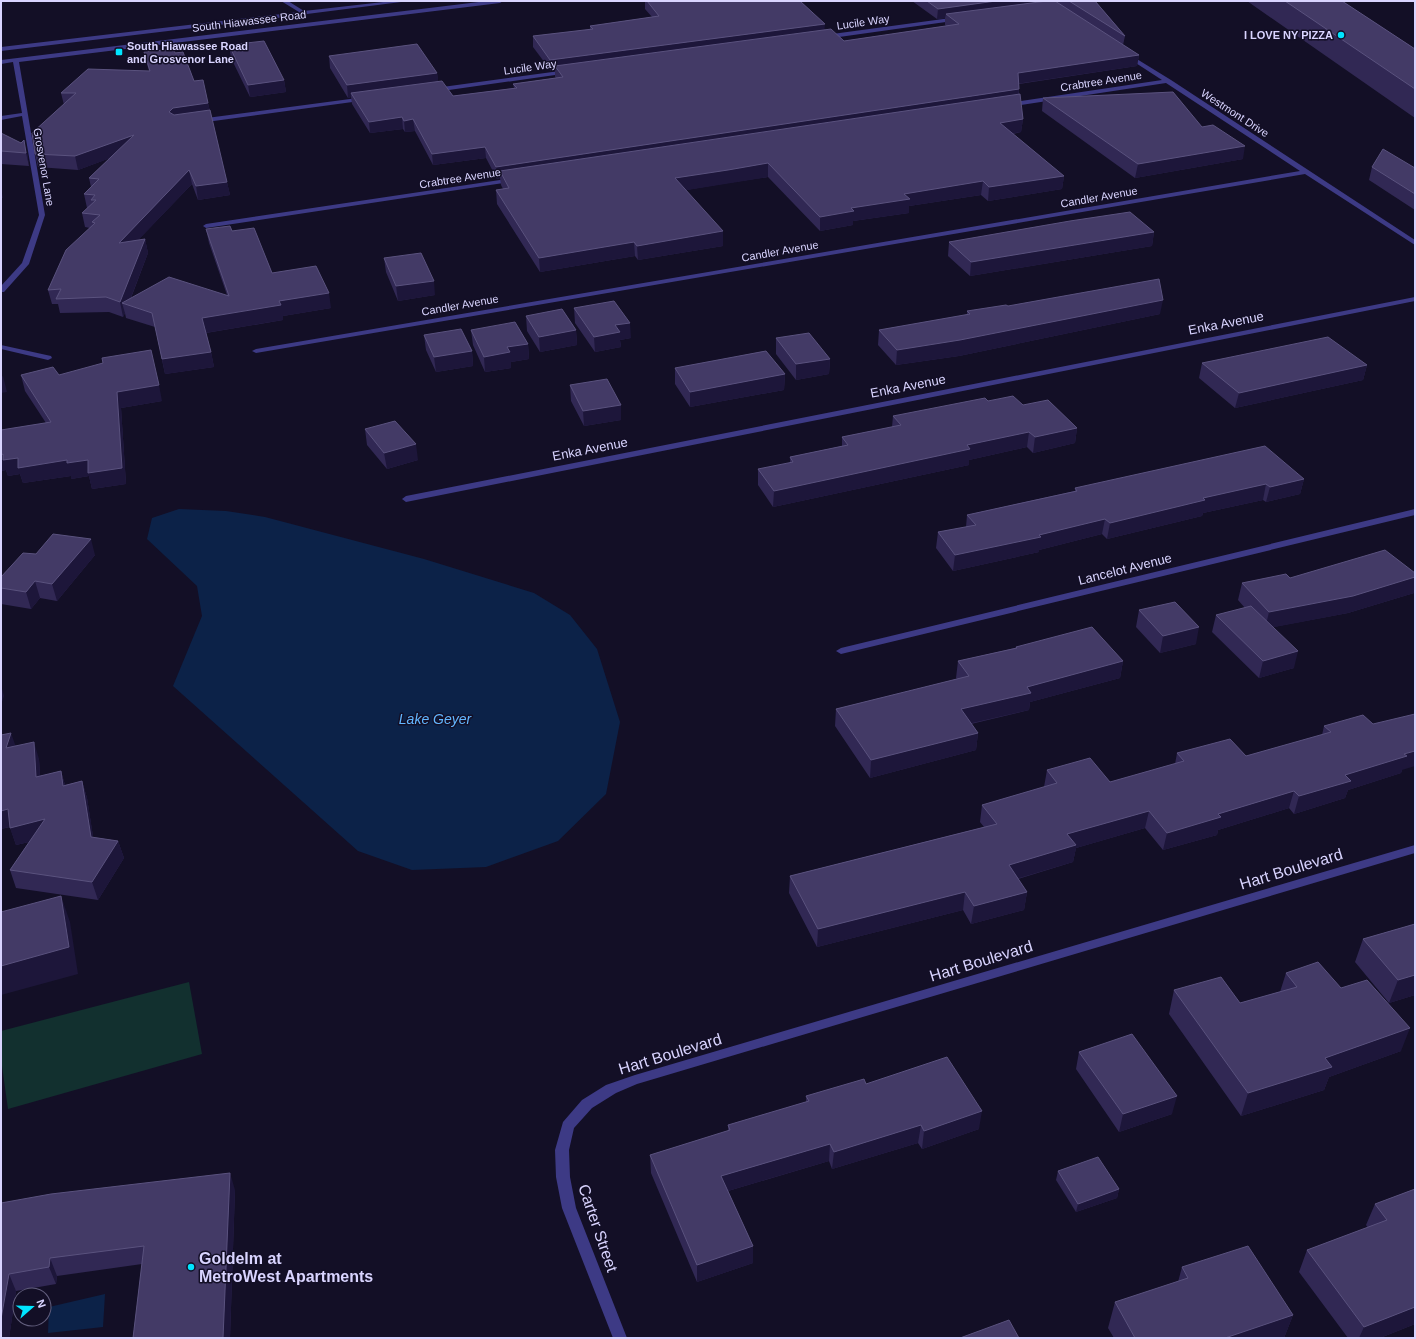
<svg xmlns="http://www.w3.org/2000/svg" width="1416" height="1339" viewBox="0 0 1416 1339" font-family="Arial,sans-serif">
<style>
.green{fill:#12302f}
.water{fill:#0c2248}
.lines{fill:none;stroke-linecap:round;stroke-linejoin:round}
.minor{fill:#3d3a85;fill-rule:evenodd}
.wall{fill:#312854}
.shaded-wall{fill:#1d163a}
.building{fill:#433a66;stroke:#5a527e}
.poi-dot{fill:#00e5ff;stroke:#130f26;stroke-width:1.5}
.labels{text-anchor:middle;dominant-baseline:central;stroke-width:3;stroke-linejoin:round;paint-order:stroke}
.far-street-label{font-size:11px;fill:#d9d4ff;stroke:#130f26}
.far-poi-label{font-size:11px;font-weight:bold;fill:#d9d4ff;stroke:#130f26;text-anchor:end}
.street-label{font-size:13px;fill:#d9d4ff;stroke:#130f26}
.water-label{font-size:14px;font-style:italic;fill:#62b6ff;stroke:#130f26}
.near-street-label{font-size:16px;fill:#d9d4ff;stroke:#130f26}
.near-poi-label{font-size:16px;font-weight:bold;fill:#d9d4ff;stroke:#130f26;text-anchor:start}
</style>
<rect width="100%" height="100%" fill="#130f26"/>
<!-- green -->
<path class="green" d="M189,982L202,1054L8,1109L1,1059V1031Z"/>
<!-- water -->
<path class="water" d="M179,509L226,511L265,517L424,559L534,593L570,615L597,649L620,722L606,794L558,841L486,867L412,870L358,851L173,686L202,616L197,586L147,539L152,518Z
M105,1294L103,1327L48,1333L49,1307Z"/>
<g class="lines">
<!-- minor -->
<path class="minor" d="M281,1H288L304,11L392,1H409L307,14L305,17L302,15L1,51V47L299,12Z
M487,1H503L500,3L19,62L45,215L29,264L4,292H1V286L22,263L39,215L22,116L1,120V116L22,113L13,62L1,64V60Z
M958,17L960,18V20L825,39L822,37L825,35Z
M1127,53L1171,80L1415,240V245L1305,174L256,353L252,351L256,349L1300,171L1166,83L1008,107L1005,105L1008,103L1162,80L1125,56V54Z
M567,70L569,71V73L435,92L432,90L435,88Z
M365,97L367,98V100L199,123L196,121L199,119Z
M514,178L516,179V181L206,228L203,226L206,224Z
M1415,297V301L406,502L402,499L406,496Z
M1,345L51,356L52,358L48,360L1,349Z
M1415,509V515L841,654L836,651L841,648Z
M1415,845V853L637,1084L616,1093L592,1108L574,1128L569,1150L570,1177L576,1208L627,1338H613L562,1208L556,1177L555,1150L563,1122L582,1100L606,1085L635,1075Z"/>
</g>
<!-- wall -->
<path class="wall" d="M645,1H800L825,30L844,41L946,26L945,25V18L937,19L912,1H1095L1125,36L1123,45L1139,55L1137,66L1019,84V94L1023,119L1021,132L1013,134L1064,176L1062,189L988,201L981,195L909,206V213L853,221V225L820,231L768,177L728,183L686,190L723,246L638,260L635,256L540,272L497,204L496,190L503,189L501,185L500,178L497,179L486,158L433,165L415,131L405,132L403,129L370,133L352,104L351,97L348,98L330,68L329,56L437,73L438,81L453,96L514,88L513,84L556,78L555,77V70L551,71L533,47V36L590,30V26L652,17L645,9Z
M1247,1H1342L1415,49V118Z
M229,45L284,80L286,92L250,97L231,58Z
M144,52L175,53L208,103L230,195L198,200L192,184L138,240L145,239L148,253L131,298L227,295L209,243L206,229L232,231L272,273L331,308L283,316V320L206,333L211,352L214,367L165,374L155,327L126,318L125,313L123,317L109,312L60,313L58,304H52L48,290L90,228L85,227L82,213L88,208H87L84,194L91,187L89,178L110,158L78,170L38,167L35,154L64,105L61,93L149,71L147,64Z
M1043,98L1202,127L1243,159L1135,178L1042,111Z
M1,133L27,153L29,166L1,164Z
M1372,167L1415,168V210L1369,180Z
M1154,232L1152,246L970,276L948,256L949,242Z
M384,258L435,295L398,301L386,272Z
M1008,306L1160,314L959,356L896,365L878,345L879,330L967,315V311Z
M574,308L631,338L620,340L621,347L595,352L575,323Z
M526,316L576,330L577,345L540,352L527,331Z
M471,330L528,344L529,359L511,362V368L485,372L473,345Z
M424,335L472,351L473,366L436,372L426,350Z
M776,338L830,359L829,374L796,380L776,354Z
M1202,363L1367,365L1363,380L1235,408L1199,378Z
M675,368L785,374L784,390L690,407L675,384Z
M21,375H59L162,401L121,408L126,484L92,489L89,476L71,479V476L23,483L20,474L8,476L6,470L1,471V430L46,423L25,391Z
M570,385L621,420L584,426L571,401Z
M988,401L1023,405L1077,428L1075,443L1033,453L1027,447L969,460V465L773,507L758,485V469L790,463V457L842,446V437L892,427L893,416Z
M365,429L418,460L387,469L367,445Z
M1304,479L1300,494L1266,502L1263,500L1203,513L1202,516L1107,539L1102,534L1039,550V552L953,571L936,548L938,532L966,527L967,515L1075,491V488Z
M36,554L95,555L57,601L40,598L31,609L1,604V577Z
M1290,578L1414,593L1348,613L1273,627L1294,668L1259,678L1212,632L1216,615L1245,608L1238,600L1242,583Z
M1139,610L1196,644L1160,653L1136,627Z
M1016,647L1123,661L1120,678L1030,702L1029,710L971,724L978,733L976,750L870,778L835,726L836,709L957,679L956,678L958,661L1015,648Z
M1324,726L1402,770L1401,773L1348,790L1345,798L1294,814L1289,808L1218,830L1217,835L1163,850L1145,828L1076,848L1073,862L1018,879L1027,892L1024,910L971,924L963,910L817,947L789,893L790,876L984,827L980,822L982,805L1044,787L1047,770L1110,782L1175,764L1177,753L1246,756L1322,735Z
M1,735L16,746L39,759L40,776L61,771L65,785L82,781L87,798L93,837L118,841L124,858L98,900L16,888L10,870L29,842L16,845L10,827L1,829Z
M1415,924V995L1389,1003L1355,962L1363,939Z
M1286,973L1341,988L1401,1051L1329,1077L1324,1090L1241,1116L1169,1014L1174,990L1240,1003L1280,992Z
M1079,1052L1172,1114L1119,1132L1076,1069Z
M866,1084L979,1129L922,1149L918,1143L832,1169L829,1161L728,1191L753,1246V1263L697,1282L651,1173L650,1155L728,1131V1125L806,1102V1096Z
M1058,1171L1119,1189L1117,1198L1076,1212L1056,1180Z
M1415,1189V1324L1380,1338H1348L1299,1272L1307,1250L1368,1228L1366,1225L1375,1204Z
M235,1190L230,1338H133L142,1264L57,1276L56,1284L16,1291L9,1338L1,1203Z
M1182,1267L1293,1315L1284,1338H1114L1108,1328L1115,1302L1178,1282Z"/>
<!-- shaded-wall -->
<path class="shaded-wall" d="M996,1H1046L946,14L945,18L937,19L938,9Z
M825,24L824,34L555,66V70L551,71L550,60Z
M1139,55L1137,66L1016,84L1018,73Z
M437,73L439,86L351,93V97L348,98L347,85Z
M284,80L286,92L250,97L248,85Z
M1019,89L1018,100L500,171V178L497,179L496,167Z
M208,103L211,116L172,124L169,112L173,108Z
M402,117L403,129L370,133L369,122Z
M413,119L415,131L405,132L404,121Z
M1023,119L1021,132L998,136L1000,123Z
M134,135L137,148L78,170L75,156Z
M24,140L27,153L29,166L26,153Z
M1245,146L1243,159L1135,178L1138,164Z
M485,147L486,158L433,165L432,154Z
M768,163V177L675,192V178Z
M189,170L192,184L122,257L119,243Z
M1064,176L1062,189L988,201L989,187Z
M983,181L981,195L909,206V213L853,221V225L820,231V217L904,194Z
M227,182L230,195L198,200L196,186Z
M1,189L3,198H1Z
M723,231V246L638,260L637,246Z
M1154,232L1152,246L970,276L971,262Z
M145,239L148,253L128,305L122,303L125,313L123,317L120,302Z
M634,242L635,256L540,272L539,258Z
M434,281L435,295L398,301L396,286Z
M329,293L331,308L283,316V320L205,333L202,318L279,301Z
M1163,300L1160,314L959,356L896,365L897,350Z
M630,323L631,338L620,340L621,347L595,352L594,337L615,325Z
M576,330L577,345L540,352L539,337Z
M528,344L529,359L511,362V368L485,372L484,357L507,347Z
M472,351L473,366L436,372L434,357Z
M211,352L214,367L165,374L162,359Z
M830,359L829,374L796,380V364Z
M1367,365L1363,380L1235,408L1239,393Z
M785,374L784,390L690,407V392Z
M3,376L7,392L1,393V377Z
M159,385L162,401L121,408L126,484L92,489L89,476L71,479V476L23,483L20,474L8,476L6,470L1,471V455L117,392Z
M621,405V420L584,426L583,411Z
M1077,428L1075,443L1033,453L1035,437Z
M1029,432L1027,447L969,460V465L773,507L774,491L967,445Z
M416,444L418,460L387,469L384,453Z
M1304,479L1300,494L1266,502L1270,487Z
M1266,484L1263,500L1203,513L1202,516L1107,539L1110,523L1203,498Z
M1105,519L1102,534L1039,550V552L953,571L955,555Z
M91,539L95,555L57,601L52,584Z
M1415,577V588L1414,593L1348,613L1265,629L1269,612Z
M35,581L40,598L31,609L26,592Z
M1199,627L1196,644L1160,653L1163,636Z
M1298,651L1294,668L1259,678L1263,661Z
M1123,661L1120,678L1030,702L1029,710L959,726L961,709L1027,687Z
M1,685L4,696L1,705Z
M11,733L17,750L6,748Z
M978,733L976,750L870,778L871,760Z
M34,742L39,759L41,794L36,777Z
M1415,751V766L1402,770L1401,773L1348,790L1345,798L1294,814L1299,796L1345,775L1404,754Z
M61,771L66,789L63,786Z
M82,781L87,798L96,854L91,837Z
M1294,791L1289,808L1218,830L1217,835L1163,850L1167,833L1218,814Z
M8,809L13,826L1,829V811Z
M1149,811L1145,828L1076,848L1073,862L1006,882L1009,865L1067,834Z
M45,819L50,837L16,845L10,828Z
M118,841L124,858L98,900L92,882Z
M965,892L963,910L817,947L818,929Z
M1027,892L1024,910L971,924L974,906Z
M61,896L70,922L78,974L1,995V966Z
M1415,975V995L1389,1003L1398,980Z
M1410,1028L1401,1051L1329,1077L1324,1090L1241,1116L1248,1093L1325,1058Z
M1177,1096L1172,1114L1119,1132L1123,1114Z
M982,1111L979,1129L922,1149L924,1131Z
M921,1125L918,1143L832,1169L834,1152Z
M830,1144L829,1161L721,1193V1176Z
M230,1173L235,1190L230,1338H223Z
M1119,1189L1117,1198L1076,1212L1078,1204Z
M753,1246V1263L697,1282V1265Z
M50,1258L57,1276L56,1284L49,1267Z
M9,1274L16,1291L9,1338H1V1319Z
M1415,1307V1324L1380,1338H1359L1364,1327Z
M1293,1315L1284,1338H1225Z"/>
<!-- building -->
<path class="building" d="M647,1H800L825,24L550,60L533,36L593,29L590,26L659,16Z
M927,1H996L938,9Z
M1047,1H1055L1139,55L1018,73L1019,89L496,167L485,147L432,154L413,119L404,121L402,117L369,122L351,93L442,81L453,96L517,88L513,84L563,77L555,66L831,29L844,41L959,24L946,14Z
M1069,1H1095L1125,36Z
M1285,1H1342L1415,49V89Z
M264,41L284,80L248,85L229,45Z
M417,44L437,73L347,85L329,56Z
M174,49L175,53L183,52L194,81L203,80L208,103L173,108L169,112L174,115L210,110L227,182L196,186L189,170L119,243L145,239L120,302L106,297L56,299L61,289L48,290L66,250L95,223L92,222L100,215L82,213L96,200H91L95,195L84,194L99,179L89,178L134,135L75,156L35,154L32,133L76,93H61L88,69L150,71L144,52Z
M1173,92L1202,127L1213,125L1245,146L1138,164L1043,98Z
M1020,94L1023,119L1000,123L1064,176L989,187L983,181L904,194L910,199L851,208L854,211L820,217L768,163L728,170L675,178L723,231L637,246L634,242L539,258L496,190L509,188L500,171Z
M1,133L21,143L24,140L26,153L1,151Z
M1383,149L1415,168V194L1372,167Z
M1130,212L1154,232L971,262L949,242L1070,221Z
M230,226L232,231L254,228L272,273L316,266L329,293L279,301L281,305L202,318L211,352L162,359L152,313L122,303L169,277L229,296L206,229Z
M421,253L434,281L396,286L384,258Z
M1159,279L1163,300L960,340L897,350L879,330L970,314L967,311L1006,305L1008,306Z
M614,301L630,323L615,325L620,332L594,337L574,308Z
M562,309L576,330L539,337L526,316Z
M515,322L528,344L507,347L510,352L484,357L471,330Z
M461,329L472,351L434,357L424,335Z
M809,333L830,359L796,364L776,338Z
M1328,337L1367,365L1239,393L1202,363Z
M151,350L159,385L117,392L122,468L88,473V460L67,463V460L18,468V458L3,460V454L1,455V430L51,422L21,375L53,367L59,375L103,363L102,358Z
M766,351L785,374L690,392L675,368Z
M607,379L621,405L583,411L570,385Z
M1013,396L1023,405L1048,400L1077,428L1035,437L1029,432L967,445L970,449L774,491L758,469L793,462L790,457L848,445L842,437L901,425L893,416L985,398L988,401Z
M395,421L416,444L384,453L365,429Z
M1265,446L1304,479L1270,487L1266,484L1203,498L1205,500L1110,523L1105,519L1039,535L1041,537L955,555L938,532L976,525L967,515L1077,491L1075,488Z
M53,534L91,539L52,584L35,581L26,592L1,588V577L23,553L36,554Z
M1385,550L1415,573V577L1353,596L1269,612L1242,583L1286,574L1290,578Z
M1175,602L1199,627L1163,636L1139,610Z
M1251,606L1298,651L1263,661L1216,615Z
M1092,627L1123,661L1027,687L1031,693L961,709L978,733L871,760L836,709L969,676L958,661L1017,648L1016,647Z
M1415,714V751L1404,754L1407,756L1345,775L1351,781L1299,796L1294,791L1218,814L1221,817L1167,833L1149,811L1067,834L1076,845L1009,865L1027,892L974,906L965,892L818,929L790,876L997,824L982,805L1057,783L1047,770L1090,758L1110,782L1184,761L1177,753L1230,739L1246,756L1331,732L1324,726L1363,715L1373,724Z
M11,733L6,748L34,742L36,777L61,771L63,786L82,781L91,837L118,841L92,882L10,870L45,819L10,828L8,809L1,811V735Z
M61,896L69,947L1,966V912Z
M1415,924V975L1398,980L1363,939Z
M1318,962L1341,988L1367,980L1410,1028L1325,1058L1332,1067L1248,1093L1174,990L1221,977L1240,1003L1297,987L1286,973Z
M1132,1034L1177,1096L1123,1114L1079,1052Z
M947,1057L982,1111L924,1131L921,1125L834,1152L830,1144L721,1176L753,1246L697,1265L650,1155L730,1130L728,1125L809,1101L806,1096L864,1079L866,1084Z
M1098,1157L1119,1189L1078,1204L1058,1171Z
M230,1173L223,1338H133L144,1246L50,1258L49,1267L9,1274L1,1319V1203L51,1194Z
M1415,1189V1307L1364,1327L1307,1250L1387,1220L1375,1204Z
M1248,1246L1293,1315L1225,1338H1135L1115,1302L1188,1278L1182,1267Z
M1009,1320L1019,1338H960Z"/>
<!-- markers -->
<g class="poi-dot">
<circle cx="1341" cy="35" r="4"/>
<rect x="115" y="48" width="8" height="8" rx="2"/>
<circle cx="191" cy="1267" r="4"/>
</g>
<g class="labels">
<!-- far-street labels -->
<g class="far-street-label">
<text transform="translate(249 21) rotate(-7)">South Hiawassee Road</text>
<text transform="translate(863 22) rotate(-8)">Lucile Way</text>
<text transform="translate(530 67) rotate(-8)">Lucile Way</text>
<text transform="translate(1101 81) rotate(-9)">Crabtree Avenue</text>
<text transform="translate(1235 113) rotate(33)">Westmont Drive</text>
<text transform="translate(44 167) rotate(80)">Grosvenor Lane</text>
<text transform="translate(460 178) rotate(-9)">Crabtree Avenue</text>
<text transform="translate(1099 197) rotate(-10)">Candler Avenue</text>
<text transform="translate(780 251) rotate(-10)">Candler Avenue</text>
<text transform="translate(460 305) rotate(-10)">Candler Avenue</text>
</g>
<!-- far-poi labels -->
<g class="far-poi-label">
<text x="1333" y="35">I LOVE NY PIZZA</text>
<text x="127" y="46" text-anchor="start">South Hiawassee Road<tspan x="127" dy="13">and Grosvenor Lane</tspan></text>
</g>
<!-- street labels -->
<g class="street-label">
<text transform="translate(1226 323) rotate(-11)">Enka Avenue</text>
<text transform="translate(908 386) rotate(-11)">Enka Avenue</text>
<text transform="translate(590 449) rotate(-11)">Enka Avenue</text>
<text transform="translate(1125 569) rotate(-14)">Lancelot Avenue</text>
</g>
<!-- water labels -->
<g class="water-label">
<text x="435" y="719">Lake Geyer</text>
</g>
<!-- near-street labels -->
<g class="near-street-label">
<text transform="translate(1291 869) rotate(-17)">Hart Boulevard</text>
<text transform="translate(981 961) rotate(-17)">Hart Boulevard</text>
<text transform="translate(670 1054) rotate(-17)">Hart Boulevard</text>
<text transform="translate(598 1228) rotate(71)">Carter Street</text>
</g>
<!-- near-poi labels -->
<g class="near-poi-label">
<text x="199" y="1258">Goldelm at<tspan x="199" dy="18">MetroWest Apartments</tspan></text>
</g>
</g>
<!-- border -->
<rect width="1416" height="1339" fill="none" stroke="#d9d4ff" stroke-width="4"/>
<!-- north arrow -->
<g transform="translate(32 1307) rotate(70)"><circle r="19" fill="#130f26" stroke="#625e7d"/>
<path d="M0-3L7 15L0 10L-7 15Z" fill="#00e5ff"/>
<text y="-6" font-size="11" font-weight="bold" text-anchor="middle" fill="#d9d4ff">N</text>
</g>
</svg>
